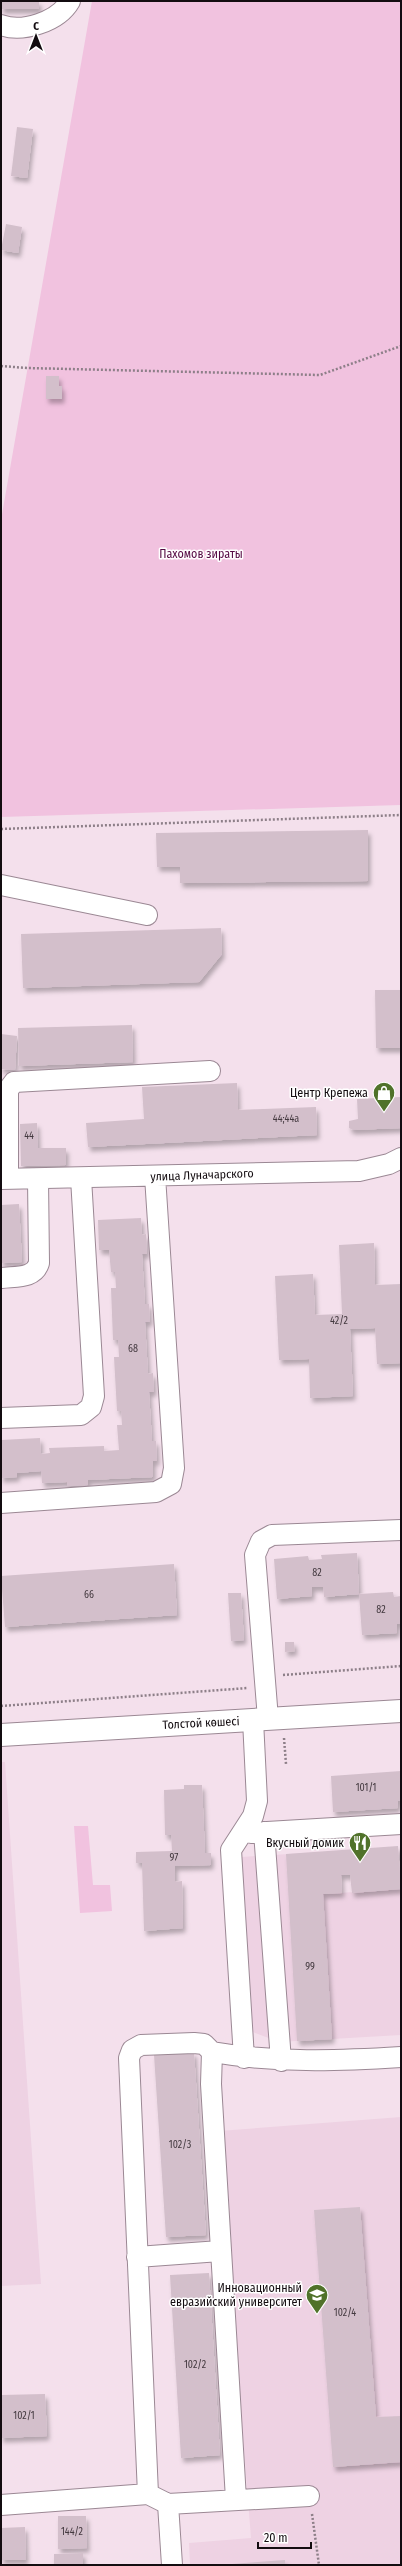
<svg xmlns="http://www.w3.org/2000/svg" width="402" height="2566" viewBox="0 0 402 2566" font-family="'Fira Sans Condensed',sans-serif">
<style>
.built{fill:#eed2e3}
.green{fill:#f1c2df}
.building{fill:#d3bfcb;filter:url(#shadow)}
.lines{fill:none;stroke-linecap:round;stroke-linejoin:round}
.minor-casing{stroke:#9b8894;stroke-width:22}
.major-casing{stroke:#9b8894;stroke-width:24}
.path{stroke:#8d7f88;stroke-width:2.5;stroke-dasharray:2 2;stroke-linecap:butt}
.minor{stroke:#fff;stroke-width:20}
.major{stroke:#fff;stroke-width:22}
.labels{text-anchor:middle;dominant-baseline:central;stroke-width:3;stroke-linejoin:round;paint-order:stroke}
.number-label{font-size:10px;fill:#43393f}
.park-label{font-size:12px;fill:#550943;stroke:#fff}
.poi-label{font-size:12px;fill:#130c10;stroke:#fff;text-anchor:end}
.street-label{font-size:12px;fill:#130c10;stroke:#fff}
</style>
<defs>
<filter id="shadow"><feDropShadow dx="2.5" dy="4.5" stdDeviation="2" flood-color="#0004"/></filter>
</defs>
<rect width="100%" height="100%" fill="#f4e0ec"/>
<!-- built -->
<path class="built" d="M1,1762H5L41,2284L1,2286Z
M320,1852L323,1894L401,1889V2035L279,2042L250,2031L241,1857Z
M401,2117V2565H190L189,2543L251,2538L219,2131Z"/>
<!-- green -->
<path class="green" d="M92,1H401V805L1,817V520Z
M74,1826H88L93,1885H110L112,1911L80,1913Z"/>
<!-- building -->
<path class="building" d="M1,1H39V9H1Z
M17,127L33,129L27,178L11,176Z
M6,224L22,227L18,253L1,250Z
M46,376H59V386H62V399H46Z
M368,830V881L180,883V867H157L156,833Z
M221,928L222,954L199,982L23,988L21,934Z
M375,990H401V1048H376Z
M132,1025L133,1062L19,1066L18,1028Z
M1,1034L17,1036L15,1070L1,1069Z
M237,1083L238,1110L316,1107L317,1135L88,1147L86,1123L144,1119L142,1087Z
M401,1097V1128L353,1130L349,1128V1121L358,1119L357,1099Z
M37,1123L38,1148H66V1165L21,1166L20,1124Z
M19,1204L22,1262L1,1263V1205Z
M141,1218L142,1235L146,1234L147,1254H142L145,1304H149L150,1322H145L148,1374L153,1373L154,1392H149L152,1441H156L157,1461H153V1477L88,1480V1485L67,1486V1482L42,1483L41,1471L17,1473V1477L1,1478V1440L40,1438L41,1454L50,1453L49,1448L104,1446V1451L119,1450L117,1425H122L121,1411H117L114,1357H119L118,1340H113L111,1288H116L115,1272H111L109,1250H99L98,1220Z
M374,1243L375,1285L401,1284V1363L377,1364L375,1328L350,1329L353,1396L310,1398L309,1359L279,1360L275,1276L313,1274L315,1315L342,1314L339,1245Z
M357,1553L359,1594L324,1597L323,1587H312V1596L277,1599L274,1559L308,1556L309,1560L322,1559L321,1555Z
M174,1564L177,1615L5,1627L1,1576Z
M393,1592L394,1597L401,1596V1624H397V1633L362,1635L359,1594Z
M228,1593H241L244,1640L231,1641Z
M285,1642H294L295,1651L285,1652Z
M401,1771V1800L398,1801V1808L333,1812L331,1776Z
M184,1785H202L205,1853H211V1865L175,1866V1882L182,1881L183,1928L144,1931L142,1863H136V1852L172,1851L171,1835H165L164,1790L184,1789Z
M398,1846L401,1889L352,1893L350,1875H341L342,1893L323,1894L332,2039L297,2041L286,1854Z
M194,2052L206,2235L166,2237L154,2055Z
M360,2207L376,2417L401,2416V2462L333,2467L314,2210Z
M209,2273L220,2455L181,2458L170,2275Z
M45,2394L47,2436L1,2438V2395Z
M58,2516H86L87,2548L58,2549Z
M25,2527L26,2560H1V2528Z
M83,2553V2565H54V2554Z
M285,2560V2565H232V2564Z"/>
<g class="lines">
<!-- minor casing -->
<g class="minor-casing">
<path id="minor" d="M1,25C22,33 58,22 70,1
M1,885L147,915
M1,1179L359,1171L389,1164L401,1158
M8,1179V1090L14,1082L210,1071
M1,1278C16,1276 34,1279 39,1263L38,1179
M1,1418L81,1415L91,1407L94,1396L81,1178
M1,1503L156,1492L171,1484L174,1468L155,1176
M268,1719L255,1555L261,1541L272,1535L401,1530
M264,1832L281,2061
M251,1833L401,1824
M244,2058L231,1850L253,1816L257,1801L253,1720
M137,2257L220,2251
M148,2494L129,2058L132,2050L141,2045L194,2043L204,2044L212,2052
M236,2499L211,2084L212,2052C276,2063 337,2061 401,2057
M168,2504L172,2565
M1,2505L148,2494L168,2504L309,2496"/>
</g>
<!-- major casing -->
<g class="major-casing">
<path id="major" d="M1,1735L401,1711"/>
</g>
<!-- path -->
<path class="path" d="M1,366L27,368L320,375L401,346
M1,829L401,815
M283,1675L401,1666
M1,1706L248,1688
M284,1738L286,1764
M312,2514L319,2565"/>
<!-- minor -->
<use href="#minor" class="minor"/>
<!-- major -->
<use href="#major" class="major"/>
</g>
<!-- icons -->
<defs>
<g id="shop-pin" transform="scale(1.15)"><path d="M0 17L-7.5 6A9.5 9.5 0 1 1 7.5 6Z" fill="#50722a" stroke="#fff"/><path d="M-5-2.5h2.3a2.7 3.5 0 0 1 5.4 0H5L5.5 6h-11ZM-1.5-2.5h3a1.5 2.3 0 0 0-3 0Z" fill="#fff"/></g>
<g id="restaurant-pin" transform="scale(1.15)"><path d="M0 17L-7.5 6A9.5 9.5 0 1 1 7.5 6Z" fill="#50722a" stroke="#fff"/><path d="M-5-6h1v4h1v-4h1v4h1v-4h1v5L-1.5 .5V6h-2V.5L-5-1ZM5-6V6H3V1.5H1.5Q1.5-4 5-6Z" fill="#fff"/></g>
<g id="university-pin" transform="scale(1.15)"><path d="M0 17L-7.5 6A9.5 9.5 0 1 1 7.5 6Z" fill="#50722a" stroke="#fff"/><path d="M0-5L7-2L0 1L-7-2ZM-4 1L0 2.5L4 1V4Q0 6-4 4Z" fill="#fff"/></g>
</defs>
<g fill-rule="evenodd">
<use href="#shop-pin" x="384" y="1093"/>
<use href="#restaurant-pin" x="360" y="1843"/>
<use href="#university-pin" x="317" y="2295"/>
</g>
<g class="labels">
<!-- number labels -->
<g class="number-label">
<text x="286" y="1119">44;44а</text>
<text x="29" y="1136">44</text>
<text x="339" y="1321">42/2</text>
<text x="133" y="1349">68</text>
<text x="317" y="1573">82</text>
<text x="89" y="1595">66</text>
<text x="381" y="1610">82</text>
<text x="366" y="1788">101/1</text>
<text x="174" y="1858">97</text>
<text x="310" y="1967">99</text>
<text x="180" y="2145">102/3</text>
<text x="345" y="2313">102/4</text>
<text x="195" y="2365">102/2</text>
<text x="24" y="2416">102/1</text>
<text x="72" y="2532">144/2</text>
</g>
<!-- park labels -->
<g class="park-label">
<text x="201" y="554">Пахомов зираты</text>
</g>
<!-- poi labels -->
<g class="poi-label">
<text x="368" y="1093">Центр Крепежа</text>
<text x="344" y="1843">Вкусный домик</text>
<text x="302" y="2288">Инновационный<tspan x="302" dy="14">евразийский университет</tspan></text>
</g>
<!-- street labels -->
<g class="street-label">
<text transform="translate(202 1175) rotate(-2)">улица Луначарского</text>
<text transform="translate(201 1723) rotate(-3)">Толстой көшесі</text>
</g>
</g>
<!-- border -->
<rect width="402" height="2566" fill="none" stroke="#130c10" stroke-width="4"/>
<!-- north arrow -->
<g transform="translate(36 36)" stroke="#ffffff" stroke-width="3" paint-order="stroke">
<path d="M0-3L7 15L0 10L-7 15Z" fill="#130c10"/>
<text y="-6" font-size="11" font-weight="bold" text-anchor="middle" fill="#130c10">С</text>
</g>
<!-- scale -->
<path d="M258 2542v6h53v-6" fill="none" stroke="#130c10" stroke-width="2"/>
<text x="264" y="2542" font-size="12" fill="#130c10" stroke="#ffffff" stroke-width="3" paint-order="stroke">20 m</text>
</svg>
